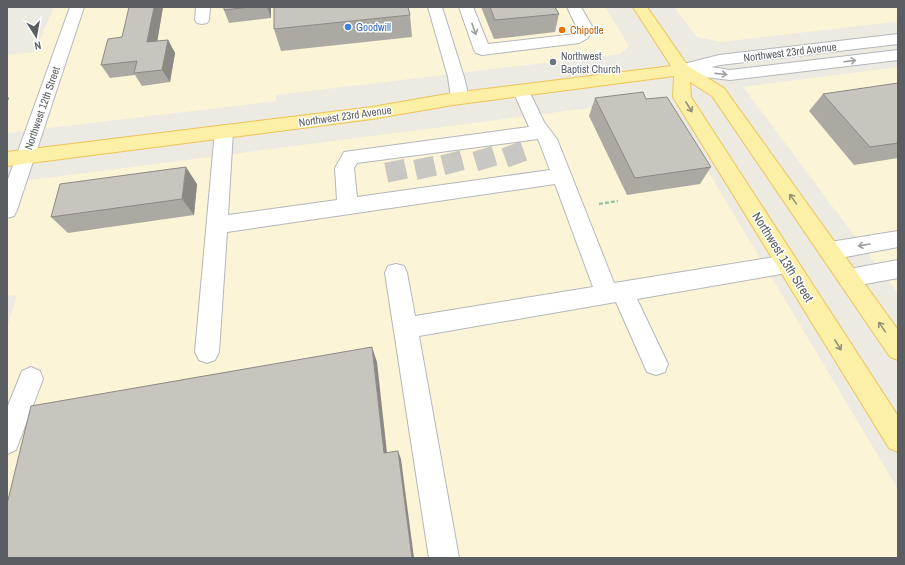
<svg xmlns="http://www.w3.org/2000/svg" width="905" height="565" viewBox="0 0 905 565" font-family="'Archivo Narrow',sans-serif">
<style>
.commercial{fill:#fcf4d6}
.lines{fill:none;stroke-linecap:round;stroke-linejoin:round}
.minor-tunnel{stroke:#c8c7c1;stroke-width:20;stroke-dasharray:20 10;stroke-linecap:butt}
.minor-casing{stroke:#b4b7bb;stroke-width:2}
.major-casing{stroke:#ecc45a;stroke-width:2}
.path{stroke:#97c4a4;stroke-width:2.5;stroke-dasharray:4 2;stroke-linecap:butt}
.minor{fill:#fff;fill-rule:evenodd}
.major{fill:#fcefa6;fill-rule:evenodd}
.wall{fill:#aca9a3}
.shaded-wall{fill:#8c8985}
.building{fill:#c8c4be;stroke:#8c8985}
.oneway{stroke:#9c9ea0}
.oneway2{stroke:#939079}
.shop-dot{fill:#3f7fe0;stroke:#fff;stroke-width:1.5}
.food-dot{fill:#e8710a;stroke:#fff;stroke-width:1.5}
.worship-dot{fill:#6b7280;stroke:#fff;stroke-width:1.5}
.labels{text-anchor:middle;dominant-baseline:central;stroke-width:3;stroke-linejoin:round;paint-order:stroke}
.far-shop-label{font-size:11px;fill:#366cbe;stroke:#fff;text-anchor:start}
.far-food-label{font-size:11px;fill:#c56008;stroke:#fff;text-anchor:start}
.far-street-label{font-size:11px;fill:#5a5d61;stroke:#fff}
.far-worship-label{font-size:11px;fill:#5b616d;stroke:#fff;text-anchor:start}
.street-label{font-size:13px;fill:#5a5d61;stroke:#fff}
</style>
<rect width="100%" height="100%" fill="#eceae1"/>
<!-- commercial -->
<path class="commercial" d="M54,7H605L629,46L620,54L276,95V101L7,133V55L35,52Z
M674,7H898V22H892L721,42L697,37Z
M898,67V294L743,87Z
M612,105L674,114L898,489V558H7V328L17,295L7,296V183Z"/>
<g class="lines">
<!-- minor-tunnel -->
<path class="minor-tunnel" d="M511,145L519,167
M482,149L489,172
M450,153L456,176
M423,158L428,181
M394,161L399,185"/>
<!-- minor casing -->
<g class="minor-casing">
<path id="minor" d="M70,7H84L17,210L14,216L7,218V182Z
M196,7H210L209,20L207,23L202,24L197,23L195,20Z
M428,7H442L464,77L469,98L466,102L460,104L454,102L451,98L448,77Z
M459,7H473L488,44L575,34L577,28L567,7H581L593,28L588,38L579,43L482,55L476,53L474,50Z
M898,34V44L720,65L711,67L730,70L898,50V60L730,80L697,76L690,73L682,75L676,74L674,70L676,66L719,55Z
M521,85L527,87L544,122L557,139L614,283L787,255L795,258L798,264L795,270L787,273L637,299L668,364L665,372L656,375L647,372L616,302L419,336L459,558H429L385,273L388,266L396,264L404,266L407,273L415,316L593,287L555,184L227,232L219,352L215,360L207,363L199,360L195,352L215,131L218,127L224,125L230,127L233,131L228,215L337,200L335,168L344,152L529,127L513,91L515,87ZM538,139L550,170L357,197L354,168L357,163Z
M898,231V247L830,260L823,257L819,251L823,245L830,242Z
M898,260V278L849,287L841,285L838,278L841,271L849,269Z
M31,367L40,371L43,379L16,450L7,454V408L22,371Z"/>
</g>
<!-- major casing -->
<g class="major-casing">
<path id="major" d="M633,7H647L688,66L724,88L898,330V360L890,357L712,96L690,82L691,97L898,416V452L889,448L673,97L674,76L453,105L372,119L7,166V152L372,107L453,93L671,66Z"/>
</g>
<!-- path -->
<path class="path" d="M599,204L618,201"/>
<!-- minor -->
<use href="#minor" class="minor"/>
<!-- major -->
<use href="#major" class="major"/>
</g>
<!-- wall -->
<path class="wall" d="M163,7L157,41L168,40L175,53L170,82L142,86L135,75L110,78L101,65Z
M224,7H271V18L229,23L224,10Z
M481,7H555L559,14L555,32L494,39Z
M410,15L412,37L281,51L274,29Z
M898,83V158L854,165L809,111L823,94Z
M595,98L646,99L711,167L700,184L627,195L589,116Z
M197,184L194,215L68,233L51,217Z"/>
<!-- shaded-wall -->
<path class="shaded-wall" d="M154,7H163L155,55L147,42Z
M267,7H271V18Z
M168,40L175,53L170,82L162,70Z
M7,96L9,98L7,104Z
M186,167L197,184L194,215L182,199Z
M372,347L377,362L388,462L384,453Z
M398,451L401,459L414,558H412Z"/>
<!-- building -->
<path class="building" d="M129,7H154L147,42L168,40L162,70L134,73L137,61L101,65L108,39L122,37Z
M224,7H250L224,10Z
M274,7H408L410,15L274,29Z
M490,7H555L559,14L495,20Z
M898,83V143L870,147L823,94Z
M643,92L646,99L667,97L711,167L635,178L595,98Z
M186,167L182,199L51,217L60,184Z
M372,347L384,453L398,451L412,558H7V504L31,406Z"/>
<!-- one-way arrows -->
<defs><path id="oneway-shaft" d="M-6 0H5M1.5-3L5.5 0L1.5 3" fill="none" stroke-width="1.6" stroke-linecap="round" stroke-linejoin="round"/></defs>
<g class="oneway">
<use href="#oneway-shaft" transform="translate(474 29) rotate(70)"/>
<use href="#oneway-shaft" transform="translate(850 61) rotate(-7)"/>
<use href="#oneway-shaft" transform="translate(721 74) rotate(6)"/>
<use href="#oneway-shaft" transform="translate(864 245) rotate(170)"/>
</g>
<g class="oneway2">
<use href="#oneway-shaft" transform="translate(689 107) rotate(58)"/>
<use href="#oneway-shaft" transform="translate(793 199) rotate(-125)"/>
<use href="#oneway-shaft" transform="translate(882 327) rotate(-125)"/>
<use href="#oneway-shaft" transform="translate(838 345) rotate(58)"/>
</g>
<!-- markers -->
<circle class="shop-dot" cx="348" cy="27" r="4"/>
<circle class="food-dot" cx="562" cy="30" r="4"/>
<circle class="worship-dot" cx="553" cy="62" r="4"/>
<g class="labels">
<!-- far-shop labels -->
<g class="far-shop-label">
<text x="356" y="27">Goodwill</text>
</g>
<!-- far-food labels -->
<g class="far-food-label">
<text x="570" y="30">Chipotle</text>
</g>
<!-- far-street labels -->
<g class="far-street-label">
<text transform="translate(790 52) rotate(-7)">Northwest 23rd Avenue</text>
<text transform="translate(42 108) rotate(-71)">Northwest 12th Street</text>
<text transform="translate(345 116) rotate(-8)">Northwest 23rd Avenue</text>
</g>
<!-- far-worship labels -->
<g class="far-worship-label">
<text x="561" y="56">Northwest<tspan x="561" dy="13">Baptist Church</tspan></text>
</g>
<!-- street labels -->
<g class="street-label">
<text transform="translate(783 257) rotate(58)">Northwest 13th Street</text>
</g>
</g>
<!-- border -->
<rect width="905" height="565" fill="none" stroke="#5a5d61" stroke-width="16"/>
<!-- north arrow -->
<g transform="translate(36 36) rotate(169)" stroke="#ffffff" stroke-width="3" paint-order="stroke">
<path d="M0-3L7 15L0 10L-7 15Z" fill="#5a5d61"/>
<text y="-6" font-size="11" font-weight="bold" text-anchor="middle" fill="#5a5d61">N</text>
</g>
</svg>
